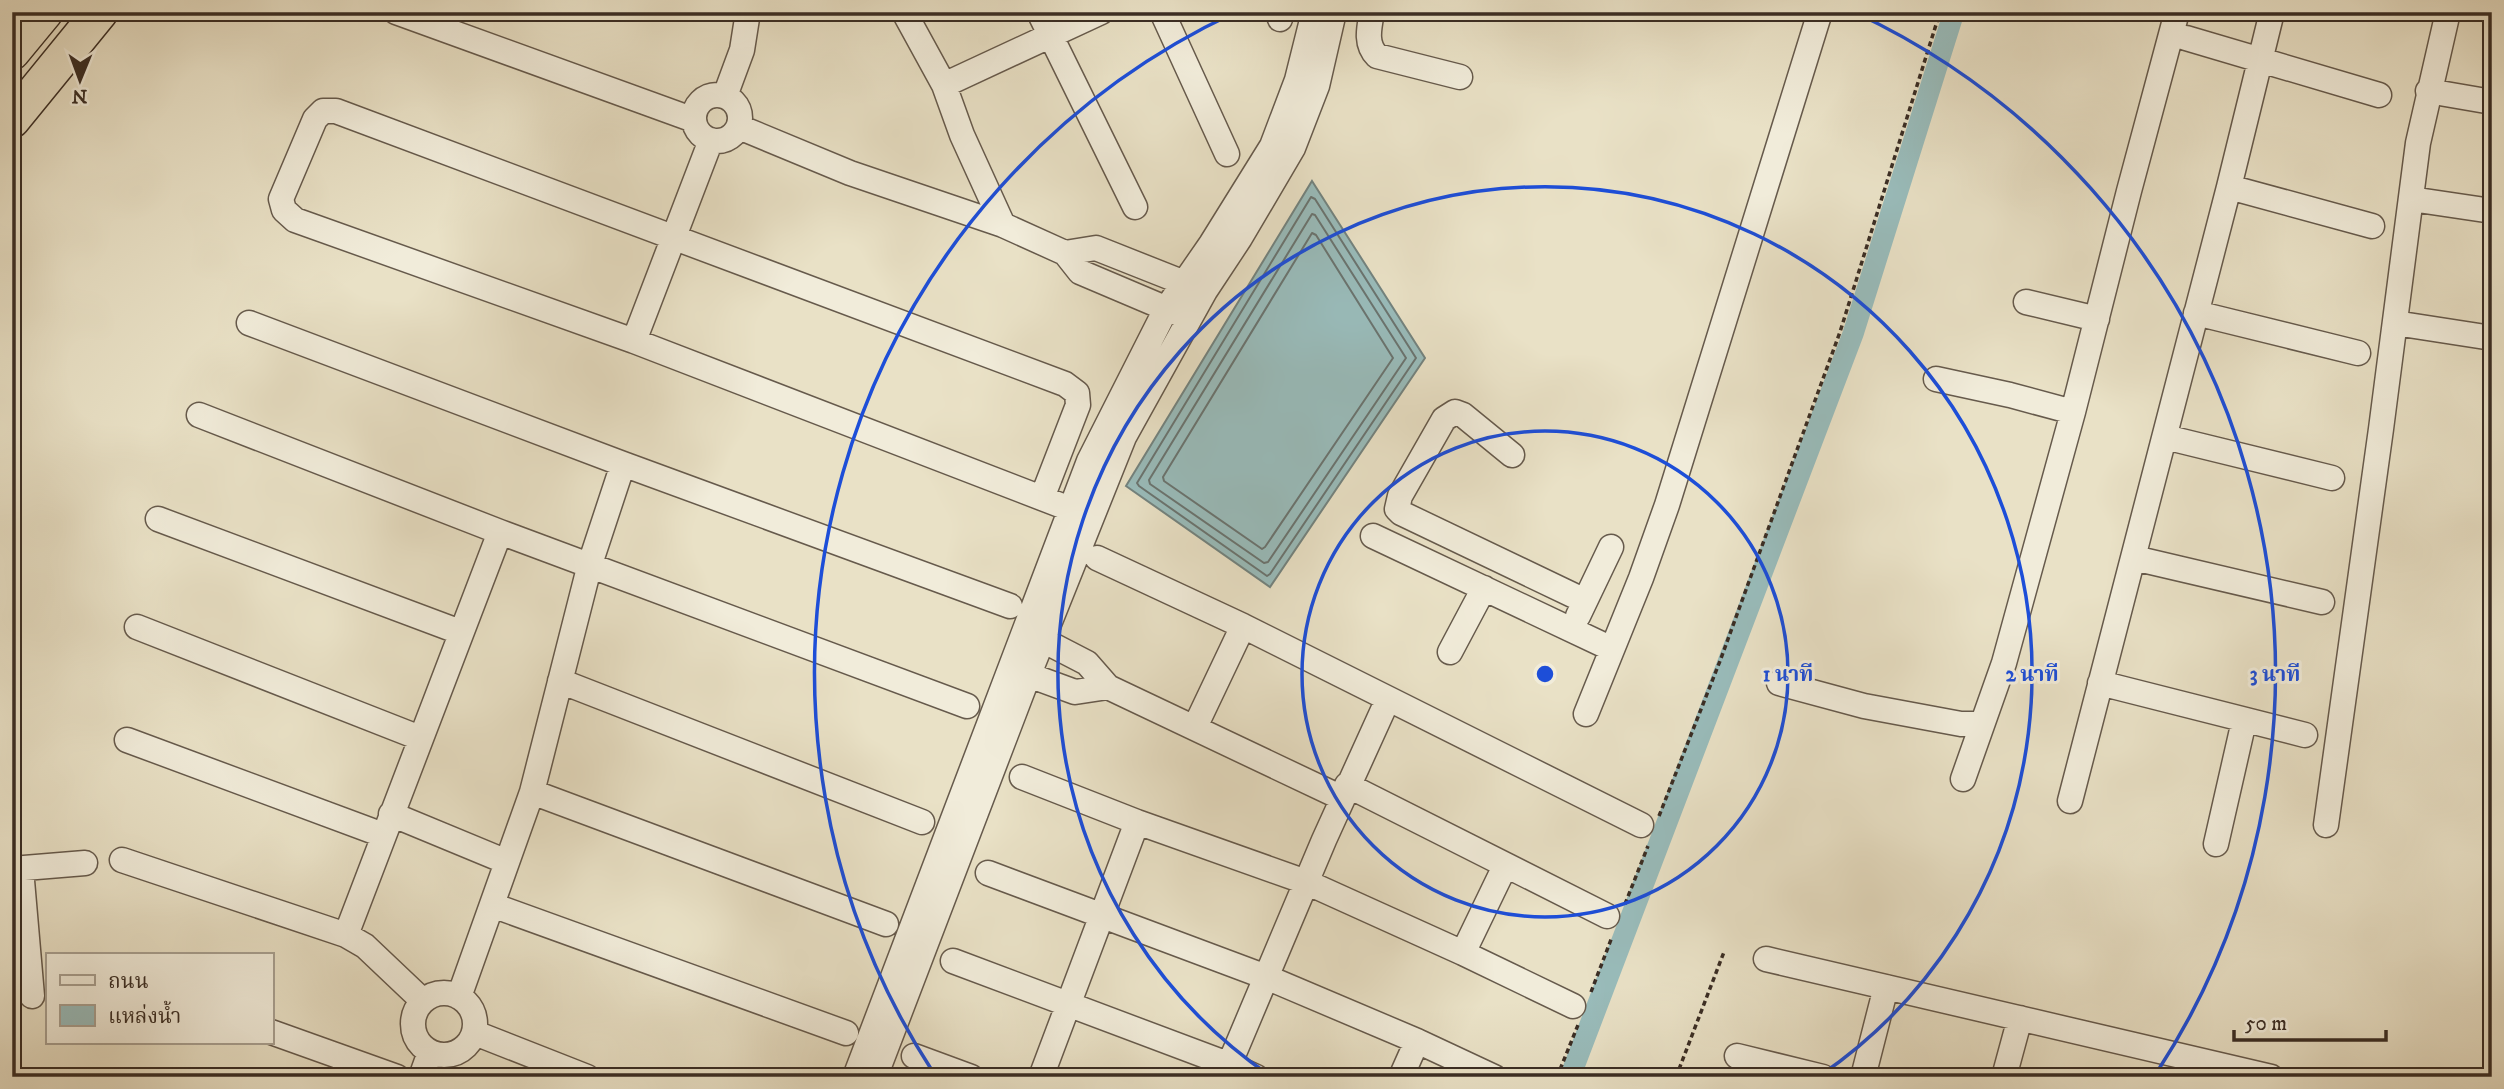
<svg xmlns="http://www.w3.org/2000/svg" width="2504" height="1089" viewBox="0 0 2504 1089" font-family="'IM FELL DW Pica','Noto Serif Thai',serif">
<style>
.water{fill:#99bcbb;stroke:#73837f;stroke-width:2}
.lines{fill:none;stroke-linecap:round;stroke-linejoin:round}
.shore{stroke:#6a7470;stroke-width:2}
.canal{stroke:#99bcbb;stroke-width:21}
.minor-casing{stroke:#665a4c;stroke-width:27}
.highway-casing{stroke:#3a2d24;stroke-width:38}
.path{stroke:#3a2d24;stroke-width:3.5;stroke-dasharray:5 3.5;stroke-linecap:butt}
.minor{stroke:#f1ecda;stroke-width:24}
.highway{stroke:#e9e1c6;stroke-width:35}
.ring{fill:none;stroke:#1d4ed8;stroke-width:3.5}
.centre{fill:#1d4ed8;stroke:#f1ecda;stroke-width:3.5}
.ring-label{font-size:21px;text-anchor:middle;font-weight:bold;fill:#1d4ed8;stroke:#f1ecda;stroke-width:6;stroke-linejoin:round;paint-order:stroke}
</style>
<rect width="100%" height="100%" fill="#e9e1c6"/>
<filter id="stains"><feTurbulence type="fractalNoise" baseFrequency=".00286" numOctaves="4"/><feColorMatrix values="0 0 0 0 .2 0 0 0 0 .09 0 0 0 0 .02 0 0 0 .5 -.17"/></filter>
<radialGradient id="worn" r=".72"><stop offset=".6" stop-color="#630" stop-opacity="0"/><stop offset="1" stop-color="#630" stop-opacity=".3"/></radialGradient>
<!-- water -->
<path class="water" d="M1312,181L1425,358L1270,587L1126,486Z"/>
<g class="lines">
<!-- shore -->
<path class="shore" d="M1311,197L1315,199L1416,358L1270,574L1267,576L1139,486L1137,483Z
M1312,214L1315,215L1406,358L1268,562L1264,563L1150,484L1149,480Z
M1312,233L1316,235L1393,358L1265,547L1262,549L1164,481L1163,477Z"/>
<!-- canal -->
<path class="canal" d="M1570,1077L1853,334L1954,12"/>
<!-- minor casing -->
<g class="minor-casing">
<path id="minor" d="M396,12L694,120
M904,12L944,85L962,135L1003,225
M1039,12L1135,207
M1162,12L1227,154
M1278,12L1280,19
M1372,12C1369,28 1365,44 1377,56L1460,77
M2186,38L2379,95
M944,85L1101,12
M2428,91L2492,102
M694 118a23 23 0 1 1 46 0a23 23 0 1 1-46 0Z
M725,96L742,50L748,12
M739,127L850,173L1003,225L1065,253L1080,272L1179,314
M2229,187L2372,226
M2411,199L2492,211
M1065,253L1096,248L1197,288
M2026,302L2097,319
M2196,313L2358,353
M249,323L623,464L1010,606
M2395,323L2492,338
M634,341L711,140
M1936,379L2010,395L2073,412
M199,415L500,532L967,706
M2165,437L2332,478
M1512,455L1463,415L1455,412L1444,419L1400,496L1397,509L1401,513L1585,601
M1042,498L1078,405L1077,393L1065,384L336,111H323L315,119L281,199L284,210L295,220L634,341L1091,517
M158,519L460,632
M1373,536L1612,649
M1097,558L1243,626L1641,825
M2134,558L2322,602
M1578,616L1611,547
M137,627L420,738
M1029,633L1087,663L1108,687L1342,798
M1450,652L1484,588
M1015,670L1075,692L1108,687
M560,681L922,822
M1779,683L1864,706L1961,724H1982
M2100,683L2305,735
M1586,714L1641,578L1667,505L1820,12
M1195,727L1243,626
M127,740L383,835
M1022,777L1137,822L1306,882L1463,953L1573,1006
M1963,779L2004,663L2073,412L2129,191L2177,12
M1347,785L1607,916
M532,792L886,924
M2070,801L2229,187L2272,12
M391,814L507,862
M2326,825L2381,429L2418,143L2448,12
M2216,844L2244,721
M122,860L346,935L365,946L423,1001
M12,869L85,863
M21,869L32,996
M988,873L1266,977L1417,1041L1494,1077
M492,905L846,1033
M346,935L500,532
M1463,953L1505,866
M1766,959L2271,1077
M953,961L1230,1065L1256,1077
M413 1024a31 31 0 1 1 62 0a31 31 0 1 1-62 0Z
M459,997L532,792L590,564L623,464
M271,1032L397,1077
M475,1033L587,1077
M914,1056L971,1077
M1737,1056L1823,1077
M421,1077L430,1052
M855,1077L1089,461L1166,309L1211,244L1272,146L1297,80L1314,12
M875,1077L1029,674L1124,437L1205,291L1240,238L1293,148L1317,86L1334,12
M1041,1077L1137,822
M1224,1077L1324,840L1388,699
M1401,1077L1417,1041
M1863,1077L1886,987
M2004,1077L2020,1018"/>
</g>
<!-- highway casing -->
<g class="highway-casing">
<path id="highway" d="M12,52L45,12
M12,120L100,12"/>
</g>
<!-- path -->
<path class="path" d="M1659,816L1720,661L1840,332L1940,12
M1625,904L1648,846
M1591,992L1612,937
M1557,1077L1578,1025
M1676,1077L1724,952"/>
<!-- minor -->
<use href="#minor" class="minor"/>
<!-- highway -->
<use href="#highway" class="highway"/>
</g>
<!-- distance rings -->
<g class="ring">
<circle cx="1545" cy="674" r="243"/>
<path d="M1269 1075A487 487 0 1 1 1821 1075"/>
<path d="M933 1072A730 730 0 0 1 1236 12M1854 12A730 730 0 0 1 2157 1072"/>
</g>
<circle cx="1545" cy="674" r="10" class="centre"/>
<g class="ring-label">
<text x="1788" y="681">1 นาที</text>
<text x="2032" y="681">2 นาที</text>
<text x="2275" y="681">3 นาที</text>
</g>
<!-- margin -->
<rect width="2504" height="1089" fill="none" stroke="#e9e1c6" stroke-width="42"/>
<rect x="14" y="14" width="2476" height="1061" fill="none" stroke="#3a2d24" stroke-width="3.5"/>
<rect x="21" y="21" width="2462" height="1047" fill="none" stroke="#3a2d24" stroke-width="2"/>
<!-- legend -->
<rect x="46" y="953" width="228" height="91" fill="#f1ecda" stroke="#a8a091" stroke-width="2"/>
<rect x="60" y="975" width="35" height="10" fill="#f1ecda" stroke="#a8a091" stroke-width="2"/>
<text x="108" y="988" font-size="21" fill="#3a2d24">ถนน</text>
<rect x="60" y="1005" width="35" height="21" fill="#99bcbb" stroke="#a8a091" stroke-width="2"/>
<text x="108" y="1023" font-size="21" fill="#3a2d24">แหล่งน้ำ</text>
<!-- north arrow -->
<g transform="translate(80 80) rotate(181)" stroke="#f1ecda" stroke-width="5" paint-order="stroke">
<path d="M0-5L12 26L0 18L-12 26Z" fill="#3a2d24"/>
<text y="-10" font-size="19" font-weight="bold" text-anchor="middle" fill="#3a2d24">N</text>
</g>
<!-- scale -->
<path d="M2234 1030v10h152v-10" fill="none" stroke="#3a2d24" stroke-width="3.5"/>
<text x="2245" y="1030" font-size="21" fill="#3a2d24" stroke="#f1ecda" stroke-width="5" paint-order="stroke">50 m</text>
<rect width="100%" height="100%" filter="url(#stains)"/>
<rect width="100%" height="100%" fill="url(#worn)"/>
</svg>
